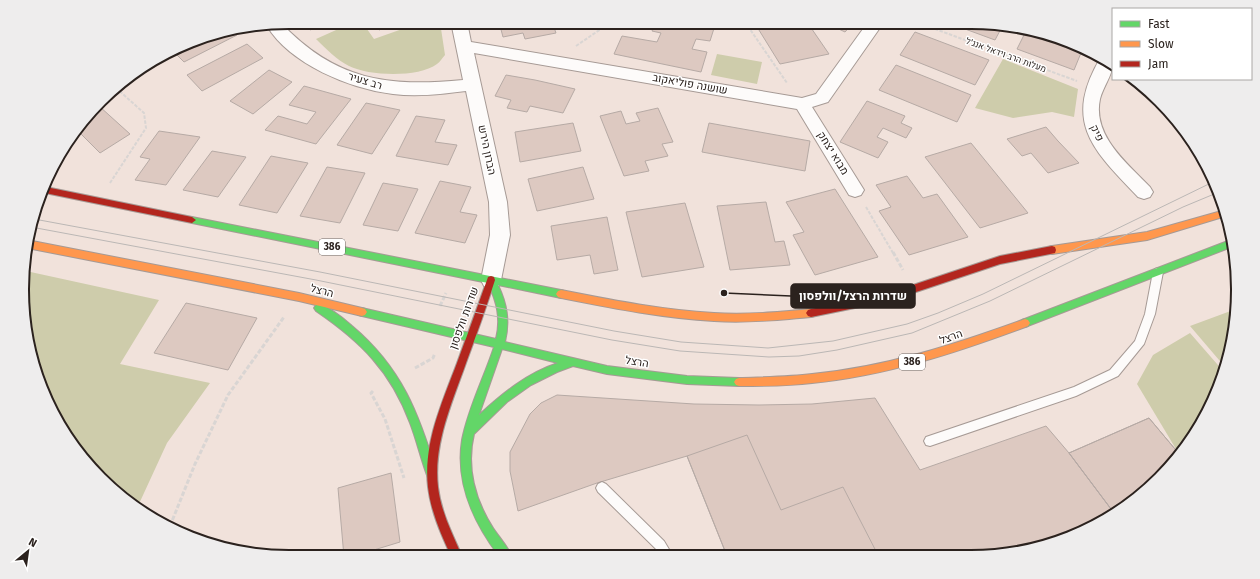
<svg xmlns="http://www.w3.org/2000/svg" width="1260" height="579" viewBox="0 0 1260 579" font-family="'Fira Sans',Heebo,sans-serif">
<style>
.green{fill:#ceccab}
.building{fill:#ddc9c1;stroke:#b6aaa5}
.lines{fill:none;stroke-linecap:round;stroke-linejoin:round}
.lane-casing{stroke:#a69a95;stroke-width:2}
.street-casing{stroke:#a69a95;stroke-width:2}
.fast-casing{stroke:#a69a95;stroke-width:2}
.slow-casing{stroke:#a69a95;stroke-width:2}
.jam-casing{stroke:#a69a95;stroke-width:2}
.path-far1{stroke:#d9d5d3;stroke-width:2;stroke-dasharray:3.5 1.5;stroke-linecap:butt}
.path{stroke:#d9d5d3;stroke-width:3;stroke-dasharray:4.5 2;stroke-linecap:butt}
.lane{fill:#fdfbfa;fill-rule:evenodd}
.street{fill:#fdfbfa;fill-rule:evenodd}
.fast{fill:#63d668;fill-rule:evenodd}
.slow{fill:#ff974d;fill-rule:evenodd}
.jam{fill:#b3261e;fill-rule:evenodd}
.tram{stroke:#bbb7b5;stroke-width:1}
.labels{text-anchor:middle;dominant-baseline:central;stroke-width:3;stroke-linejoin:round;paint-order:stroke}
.far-street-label{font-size:9px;fill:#2b221e;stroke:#fff}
.shield{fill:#fff;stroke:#6b6462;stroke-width:1}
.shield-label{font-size:10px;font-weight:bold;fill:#2b221e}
.street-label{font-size:11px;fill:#2b221e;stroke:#fff}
.rim{fill:none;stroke:#2b221e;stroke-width:2}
.leader{fill:none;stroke:#2b221e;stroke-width:1.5}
.callout-dot{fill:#2b221e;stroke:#fff;stroke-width:1.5}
.callout{fill:#2b221e;stroke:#2b221e;stroke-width:1.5}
.callout-label{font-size:12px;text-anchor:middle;font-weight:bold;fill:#fff}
</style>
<rect width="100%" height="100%" fill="#f1e2db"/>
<!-- green -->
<path class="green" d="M354,22H362L374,39L422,22H440L445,55C442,58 440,62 437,64C418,78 369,76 349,66C337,60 326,49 316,39Z
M717,54L762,62L757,84L711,75Z
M1003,59L1078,89L1074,117L1052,112L1013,118L975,108Z
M26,271L159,300L120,364L210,383L167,443L138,506L113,491L58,423L36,375L24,325Z
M1236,309L1233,341L1225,367L1190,326Z
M1190,333L1224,372L1218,392L1187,444L1176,449L1137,384L1153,355Z"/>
<!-- building -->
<path class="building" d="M302,22H328L310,30Z
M373,22H401L379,30Z
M499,22H552L556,33L525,39L523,33L503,37Z
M656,22H716L710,41L696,39L692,49L707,52L701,72L614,54L622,36L657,42L661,33L652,31Z
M754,22H785L786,24L807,22L829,54L780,64Z
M824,22H854L845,32Z
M946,22H971L1003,25L995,40Z
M1027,29L1073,42L1083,48L1074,70L1017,49Z
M233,31L237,35L184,62L172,50L203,36Z
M915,32L989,60L975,85L900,55Z
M247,44L263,58L202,91L187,75Z
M896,65L971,95L957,122L879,90Z
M269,70L292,82L253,114L230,101Z
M506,75L535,80L575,89L563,113L530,106L527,112L507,108L511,100L495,96Z
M304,86L351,99L316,144L265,130L278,116L307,124L316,112L289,105Z
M867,101L905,116L901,123L912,128L906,138L883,128L877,137L888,142L878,158L840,142Z
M366,103L400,110L372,154L337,145Z
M99,106L130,134L100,153L78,131Z
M658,108L673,142L662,144L668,156L645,161L649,171L624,176L600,116L621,111L626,124L640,121L636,113Z
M416,116L445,120L435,142L457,145L448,165L396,156Z
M573,123L581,151L520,162L515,132Z
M709,123L810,141L805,171L702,152Z
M1046,127L1058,141L1079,163L1048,173L1031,153L1022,156L1007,139Z
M159,131L200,137L166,185L135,180L150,159L140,157Z
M971,143L1028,213L980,228L925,157Z
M212,151L246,157L218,197L183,190Z
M271,156L308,163L277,213L239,205Z
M327,167L365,173L340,223L300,216Z
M583,167L594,199L537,211L528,179Z
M907,176L923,198L937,194L968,237L909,255L879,211L891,207L876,185Z
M440,181L471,187L460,212L477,215L465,243L415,233Z
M383,183L418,189L398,231L363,225Z
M835,189L878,257L815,275L793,235L804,232L786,202Z
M766,202L775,242L784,241L790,265L730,270L717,206Z
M685,203L704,267L642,277L626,212Z
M607,217L618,270L594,274L590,255L557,260L551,226Z
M186,303L257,318L228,370L154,353Z
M557,395L694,404L759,405L812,404L875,398L920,470L1046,426L1069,453L1114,513L1073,537L1006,555L727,556L687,456L597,483L518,511L510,471V452L530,414L541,403Z
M1149,418L1180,455L1134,502L1114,513L1069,453Z
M1149,418L1180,455L1134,502L1114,513L1069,453Z
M747,435L781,510L843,487L878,555L727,556L687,456Z
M391,473L400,542L351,557H344L338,488Z"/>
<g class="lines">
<!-- lane casing -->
<g class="lane-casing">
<path id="lane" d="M1158,268L1161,269L1163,272L1155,314L1144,344L1118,376L1076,396L930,446L926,445L924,441L926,437L1074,387L1110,370L1135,341L1145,314L1153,272L1155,269Z
M602,482L606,484L664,541L673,556H660L656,549L598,492L596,488L598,484Z"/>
</g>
<!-- street casing -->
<g class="street-casing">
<path id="street" d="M451,22H467L471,42L802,98L816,94L868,22H884L828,102L812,107L864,190L861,195L855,197L849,195L797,109L474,53L507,202L510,235L501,280L498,286L491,288L484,286L481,280L490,235L489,202L466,91C442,94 417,97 393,94C350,89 290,64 267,26L281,23C336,81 388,87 463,80Z
M1101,57L1113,64C1112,76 1103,87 1100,99C1092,136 1128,164 1150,187L1153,192L1150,197L1144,199L1138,197C1093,150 1062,122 1101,57Z"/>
</g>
<!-- fast casing -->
<g class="fast-casing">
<path id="fast" d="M192,217L561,290L564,291L566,294L564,297L561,298L498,285C507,304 510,321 505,342L607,366L687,376L739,378L742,379L744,382L742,385L739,386L687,384L607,374L573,366L557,372L531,385L507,402L474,434C466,467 475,500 493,528C499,537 507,546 512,556H499C474,523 455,484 462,440C468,408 484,378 494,347L362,316L359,315L357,312L359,309L362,308L496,339C501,319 497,302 488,283L192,223L188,220ZM502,349L558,363C527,373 502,394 479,415Z
M1233,239L1234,246L1025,327L1022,326L1020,323L1022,320Z
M319,304C330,308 343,318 352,326C402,368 419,414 437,474L436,478L432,479L428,478C421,460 417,441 410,423C391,371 360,341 316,311L314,308L316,305Z"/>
</g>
<!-- slow casing -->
<g class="slow-casing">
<path id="slow" d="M1225,210L1226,216L1147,240L1052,254L1049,253L1048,250L1049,247L1052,246L1147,232Z
M27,240L299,293L362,308L365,309L367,312L365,315L362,316L299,301L27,248Z
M561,290C612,300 662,310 714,313C747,315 779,312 811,309L814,310L816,313L814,316L811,317C779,320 746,323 714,321C662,318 612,308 561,298L558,297L556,294L558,291Z
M1025,319L1028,320L1030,323L1028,326C958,352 886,376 812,383C788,386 763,386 739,386L736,385L734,382L736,379L739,378C764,377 788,377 812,374C886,367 956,344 1025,319Z"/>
</g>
<!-- jam casing -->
<g class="jam-casing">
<path id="jam" d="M46,187L192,217L196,220L192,223L45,193H44Z
M1052,246L1055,247L1056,250L1055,253L1000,264L889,301L811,317L808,316L806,313L808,310L811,309L889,293L1000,256Z
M491,276L494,277L495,280C486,308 476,336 466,363C452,403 433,444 438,487C441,512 452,533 462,556H451C441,534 431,512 428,487C423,444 442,403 457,363C467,336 477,308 487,280L488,277Z"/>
</g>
<!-- path-far1 -->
<path class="path-far1" d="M745,22L787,83
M916,22L1077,81
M576,46L611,22
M110,183L146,128L144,113L115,87
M866,207L893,253"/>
<!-- path -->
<path class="path" d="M893,252L903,270
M440,306L446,293
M415,368L433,358L435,353
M373,391L371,393L385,419L404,478
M170,526L195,464L228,395L284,317"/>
<!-- lane -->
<use href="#lane" class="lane"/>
<!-- street -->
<use href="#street" class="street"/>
<!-- fast -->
<use href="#fast" class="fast"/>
<!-- slow -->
<use href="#slow" class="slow"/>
<!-- jam -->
<use href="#jam" class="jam"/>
<!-- tram -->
<path class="tram" d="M34,219L320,272L614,331L681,342L768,348L833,341L907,324L938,313L983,294L1215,181
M31,227L316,280L612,340L680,351L769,357L799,356L837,350L912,333L990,301L1183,207L1219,192"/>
</g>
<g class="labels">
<!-- far-street labels -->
<g class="far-street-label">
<text transform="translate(1006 55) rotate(20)">מעלות הרב וידאל אנג'ל</text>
</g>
<!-- shield labels -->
<g class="shield">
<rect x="319" y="239" width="26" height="16" rx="3"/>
<rect x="899" y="354" width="26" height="16" rx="3"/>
</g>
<g class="shield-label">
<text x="332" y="247">386</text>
<text x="912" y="362">386</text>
</g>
<!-- street labels -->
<g class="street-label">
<text transform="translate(365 81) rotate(17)">רב צעיר</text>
<text transform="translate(690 84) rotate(10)">שושנה פוליאקוב</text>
<text transform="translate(1097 133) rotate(64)">פיק</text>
<text transform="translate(487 150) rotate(78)">הברון הירש</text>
<text transform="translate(833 153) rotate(58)">מבוא יצחק</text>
<text transform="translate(322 291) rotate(14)">הרצל</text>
<text transform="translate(464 318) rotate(-70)">שדרות וולפסון</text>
<text transform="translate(951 337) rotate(-20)">הרצל</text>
<text transform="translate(637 362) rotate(9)">הרצל</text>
</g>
</g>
<!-- crop -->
<path d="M0 0H1260V579H0ZM289 29H971A260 260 0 0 1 1231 289V290A260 260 0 0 1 971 550H289A260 260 0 0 1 29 290V289A260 260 0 0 1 289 29Z" fill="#eeeded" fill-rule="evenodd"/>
<path class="rim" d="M289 29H971A260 260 0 0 1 1231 289V290A260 260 0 0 1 971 550H289A260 260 0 0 1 29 290V289A260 260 0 0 1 289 29Z"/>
<!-- callouts -->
<path class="leader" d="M724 293L791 296"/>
<circle class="callout-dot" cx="724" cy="293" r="4"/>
<rect class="callout" x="791" y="284" width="124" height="24" rx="4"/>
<g class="callout-label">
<text x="853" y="300">שדרות הרצל/וולפסון</text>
</g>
<!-- legend -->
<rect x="1112" y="8" width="140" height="72" fill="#ffffff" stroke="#aaa7a5"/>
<rect x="1120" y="21" width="20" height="6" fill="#63d668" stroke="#aaa7a5"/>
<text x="1148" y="28" font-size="12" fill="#2b221e">Fast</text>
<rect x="1120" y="41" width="20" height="6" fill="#ff974d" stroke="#aaa7a5"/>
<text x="1148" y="48" font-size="12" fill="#2b221e">Slow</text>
<rect x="1120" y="61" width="20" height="6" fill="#b3261e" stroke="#aaa7a5"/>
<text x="1148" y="68" font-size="12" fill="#2b221e">Jam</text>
<!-- north arrow -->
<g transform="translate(28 551) rotate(29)" stroke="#ffffff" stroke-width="3" paint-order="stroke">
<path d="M0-3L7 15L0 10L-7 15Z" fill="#2b221e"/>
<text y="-6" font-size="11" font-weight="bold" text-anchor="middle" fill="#2b221e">N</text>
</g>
</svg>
